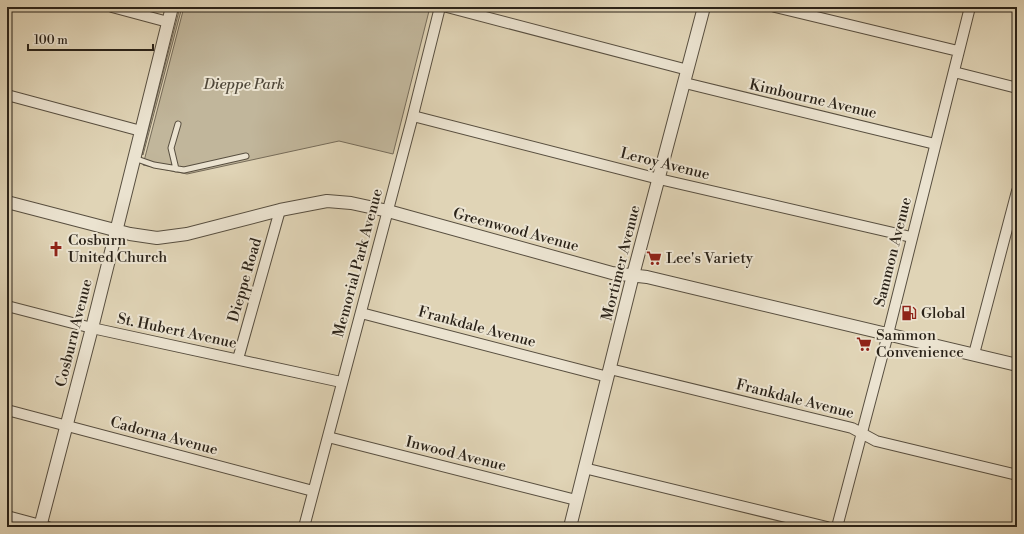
<svg xmlns="http://www.w3.org/2000/svg" width="1024" height="534" viewBox="0 0 1024 534" font-family="'Libre Bodoni',serif">
<style>
.green{fill:#c1b69b;stroke:#766c5a}
.lines{fill:none;stroke-linecap:round;stroke-linejoin:round}
.service-casing{stroke:#584f40;stroke-width:7}
.minor-casing{stroke:#584f40;stroke-width:12}
.tertiary-casing{stroke:#584f40;stroke-width:14}
.service{stroke:#ebe3d0;stroke-width:5}
.minor{stroke:#ebe3d0;stroke-width:10}
.tertiary{stroke:#ebe3d0;stroke-width:12}
.labels{text-anchor:middle;dominant-baseline:central;stroke-width:4;stroke-linejoin:round;paint-order:stroke}
.park-label{font-size:15px;font-style:italic;fill:#50483a;stroke:#ebe3d0}
.street-label{font-size:15px;fill:#2b2319;stroke:#ebe3d0}
.poi-label{font-size:15px;fill:#2b2319;stroke:#ebe3d0;text-anchor:start}
</style>
<rect width="100%" height="100%" fill="#e0d4b6"/>
<filter id="stains"><feTurbulence type="fractalNoise" baseFrequency=".005" numOctaves="4"/><feColorMatrix values="0 0 0 0 .2 0 0 0 0 .09 0 0 0 0 .02 0 0 0 .5 -.17"/></filter>
<radialGradient id="worn" r=".72"><stop offset=".6" stop-color="#630" stop-opacity="0"/><stop offset="1" stop-color="#630" stop-opacity=".3"/></radialGradient>
<!-- green -->
<path class="green" d="M180,7H182L143,155L142,154Z
M184,7H430L393,154L339,141L187,174L143,165Z"/>
<g class="lines">
<!-- service casing -->
<g class="service-casing">
<path id="service" d="M134,158L154,165L184,170L246,156
M176,169L171,148L178,124"/>
</g>
<!-- minor casing -->
<g class="minor-casing">
<path id="minor" d="M112,7L168,22
M447,7L688,70
M775,7L958,51
M954,72L1017,88
M685,83L935,144
M7,95L141,131
M413,116L659,179L911,237
M7,306L92,328L341,382
M361,313L608,377
M974,354L1017,191
M238,359L280,210
M610,369L852,428L876,441L1017,475
M7,410L313,491
M328,437L576,500
M584,468L827,527
M7,516L48,527
M304,527L411,123L440,7
M837,527L888,334L970,7"/>
</g>
<!-- tertiary casing -->
<g class="tertiary-casing">
<path id="tertiary" d="M7,202L130,234L157,238L187,234L280,210L327,201L351,203L388,211L612,273L647,277L1017,365
M40,527L92,328L172,7
M570,527L633,275L704,7"/>
</g>
<!-- service -->
<use href="#service" class="service"/>
<!-- minor -->
<use href="#minor" class="minor"/>
<!-- tertiary -->
<use href="#tertiary" class="tertiary"/>
</g>
<!-- icons -->
<defs>
<g id="church-bare" transform="scale(1.2)"><path d="M-1.2-6h2.4v3.5h3.3v2.4h-3.3V6h-2.4V-.1h-3.3v-2.4h3.3Z" fill="#8f2418" stroke="#ebe3d0" stroke-width="2.5" paint-order="stroke"/></g>
<g id="supermarket-bare" transform="scale(1.2)"><path d="M-6-5.5h2.5l.6 2H6L4.5 2H-2.5L-4.4-4H-6ZM-1.5 3.2a1.3 1.3 0 1 0 .1 0ZM3 3.2a1.3 1.3 0 1 0 .1 0Z" fill="#8f2418" stroke="#ebe3d0" stroke-width="2.5" paint-order="stroke"/></g>
<g id="fuel-bare" transform="scale(1.2)"><path d="M-5.5-6h7V0h2V4h1.3V-2.5L3-4.5l.8-.8L6-3V5H2.5V1h-1V6h-7ZM-4.2-4.7v3.2H.2V-4.7Z" fill="#8f2418" stroke="#ebe3d0" stroke-width="2.5" paint-order="stroke"/></g>
</defs>
<g fill-rule="evenodd">
<use href="#church-bare" x="56" y="249"/>
<use href="#supermarket-bare" x="654" y="258"/>
<use href="#fuel-bare" x="909" y="313"/>
<use href="#supermarket-bare" x="864" y="344"/>
</g>
<g class="labels">
<!-- park labels -->
<g class="park-label">
<text x="244" y="84">Dieppe Park</text>
</g>
<!-- street labels -->
<g class="street-label">
<text transform="translate(813 99) rotate(13)">Kimbourne Avenue</text>
<text transform="translate(665 164) rotate(14)">Leroy Avenue</text>
<text transform="translate(516 230) rotate(15)">Greenwood Avenue</text>
<text transform="translate(893 252) rotate(-76)">Sammon Avenue</text>
<text transform="translate(358 263) rotate(-75)">Memorial Park Avenue</text>
<text transform="translate(621 263) rotate(-76)">Mortimer Avenue</text>
<text transform="translate(245 280) rotate(-74)">Dieppe Road</text>
<text transform="translate(477 327) rotate(15)">Frankdale Avenue</text>
<text transform="translate(177 331) rotate(12)">St. Hubert Avenue</text>
<text transform="translate(74 333) rotate(-76)">Cosburn Avenue</text>
<text transform="translate(795 399) rotate(14)">Frankdale Avenue</text>
<text transform="translate(164 436) rotate(15)">Cadorna Avenue</text>
<text transform="translate(456 454) rotate(14)">Inwood Avenue</text>
</g>
<!-- poi labels -->
<g class="poi-label">
<text x="68" y="240">Cosburn<tspan x="68" dy="17">United Church</tspan></text>
<text x="666" y="258">Lee's Variety</text>
<text x="921" y="313">Global</text>
<text x="876" y="335">Sammon<tspan x="876" dy="17">Convenience</tspan></text>
</g>
</g>
<!-- margin -->
<rect width="1024" height="534" fill="none" stroke="#e0d4b6" stroke-width="24"/>
<rect x="8" y="8" width="1008" height="518" fill="none" stroke="#2b2319" stroke-width="2"/>
<rect x="12" y="12" width="1000" height="510" fill="none" stroke="#2b2319"/>
<!-- scale -->
<path d="M28 44v6h125v-6" fill="none" stroke="#2b2319" stroke-width="2"/>
<text x="34" y="44" font-size="12" fill="#2b2319" stroke="#ebe3d0" stroke-width="3" paint-order="stroke">100 m</text>
<rect width="100%" height="100%" filter="url(#stains)"/>
<rect width="100%" height="100%" fill="url(#worn)"/>
</svg>
